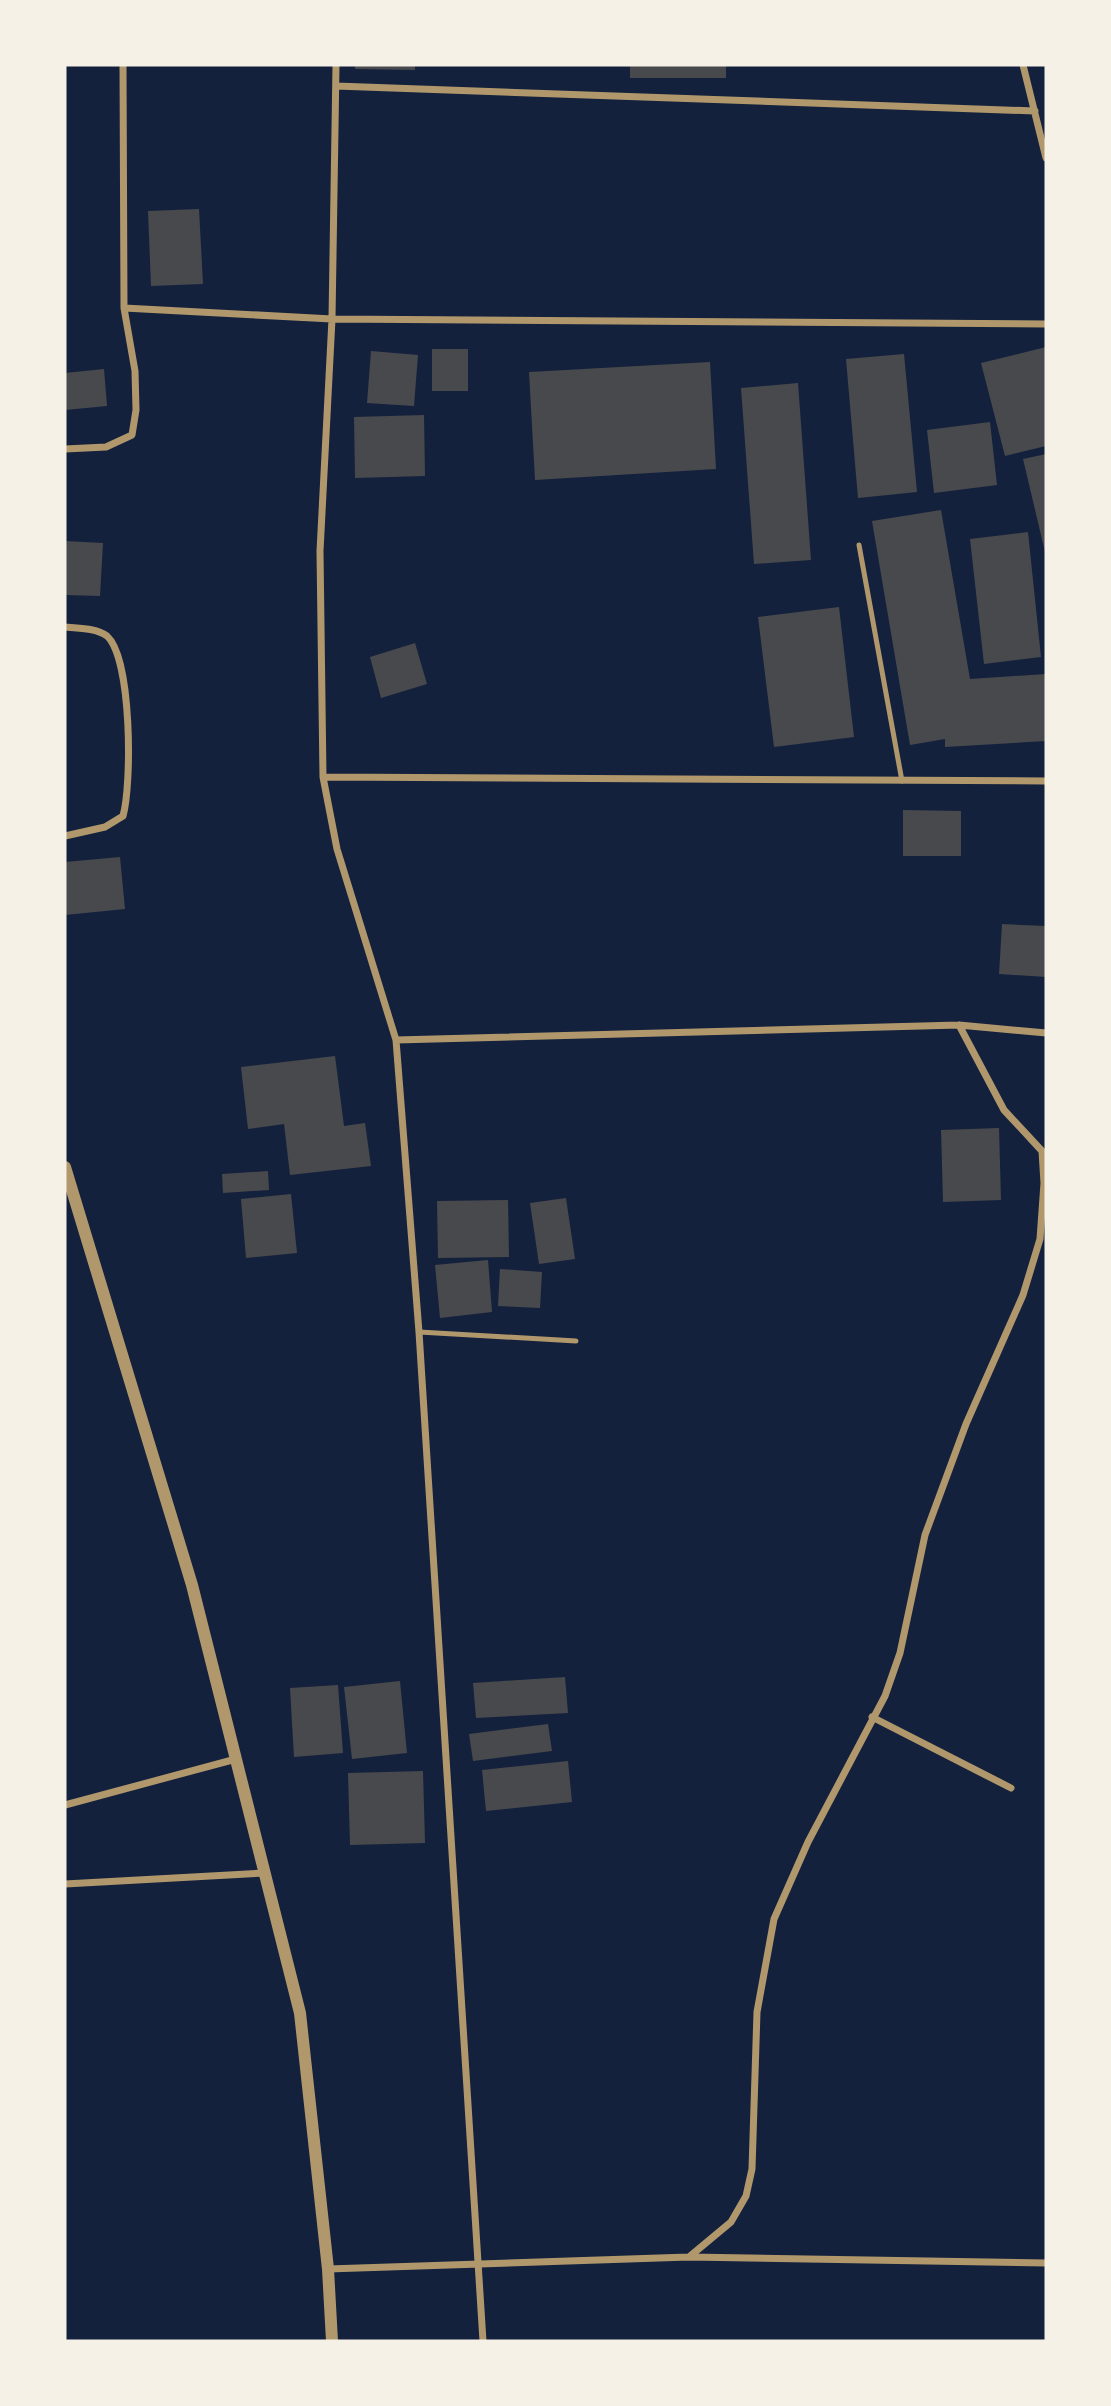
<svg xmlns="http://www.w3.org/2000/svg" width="1111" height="2406" viewBox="0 0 1111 2406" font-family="Bitter,serif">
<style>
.building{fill:#48494c}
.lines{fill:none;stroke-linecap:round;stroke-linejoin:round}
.service{stroke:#b1986c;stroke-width:5}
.minor{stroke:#b1986c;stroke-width:7}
.tertiary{stroke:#b1986c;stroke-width:12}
</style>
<rect width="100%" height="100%" fill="#14213d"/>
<!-- building -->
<path class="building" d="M355,65H415V70L355,69Z
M630,65H726V78H630Z
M199,209L203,284L151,286L148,211Z
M1046,347V446L1005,456L981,363Z
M432,349H468V391H432Z
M371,351L418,355L414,406L367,403Z
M904,354L917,492L858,498L846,359Z
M710,362L716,469L535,480L529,372Z
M104,369L107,406L65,410V373Z
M798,383L811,560L754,564L741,388Z
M424,415L425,476L355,478L354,417Z
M990,422L997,485L934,493L927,430Z
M1046,454V551L1045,552L1023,459Z
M941,510L970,679L1046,674V741L945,747V739L910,745L872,521Z
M1028,532L1041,657L984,664L970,539Z
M65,541L103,543L100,596L65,595Z
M839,607L854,737L774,747L758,617Z
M415,643L427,684L381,698L370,657Z
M903,810L961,811V856H903Z
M120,857L125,909L65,915V862Z
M1002,924L1046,926V977L999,974Z
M335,1056L344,1126L365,1123L371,1166L290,1175L284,1124L248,1129L241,1067Z
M999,1128L1001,1200L943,1202L941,1130Z
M268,1171L269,1190L223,1193L222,1174Z
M291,1194L297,1253L246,1258L241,1199Z
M566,1198L575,1259L539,1264L530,1203Z
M508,1200L509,1257L438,1258L437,1201Z
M488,1260L492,1312L440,1318L435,1265Z
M500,1269L542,1272L540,1308L498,1306Z
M565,1677L568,1713L476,1718L473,1683Z
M400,1681L407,1753L352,1759L344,1687Z
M338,1685L343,1753L294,1757L290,1688Z
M548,1724L552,1751L473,1761L469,1734Z
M568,1761L572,1802L486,1811L482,1770Z
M423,1771L425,1843L350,1845L348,1773Z"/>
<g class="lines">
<!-- service -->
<path class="service" d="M859,545L902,781
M419,1332L576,1341"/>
<!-- minor -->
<path class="minor" d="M336,65L332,319L320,551L323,777L337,849L396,1040L419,1332L483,2341
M1023,65L1046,158
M336,86L1035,111
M124,308L332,319L1046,324
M65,449L106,447L132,435L136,410L135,371L124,308L123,65
M65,627C77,628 97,628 107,636C132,659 132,784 123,816L105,827L65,836
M323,777L1046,781
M396,1040L959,1025L1046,1033
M872,1717L1011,1788
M65,1805L236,1759
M65,1884L265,1873
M689,2257L731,2222L746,2196L752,2169L757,2012L774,1919L808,1842L885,1696L900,1653L925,1535L966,1424L1023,1295L1040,1239L1044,1183L1042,1151L1004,1110L959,1025
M328,2269L689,2257L1046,2263"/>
<!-- tertiary -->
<path class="tertiary" d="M65,1167L192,1585L300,2013L328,2269L332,2341"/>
</g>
<!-- border -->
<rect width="1111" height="2406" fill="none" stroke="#f6f1e7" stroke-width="133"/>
</svg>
